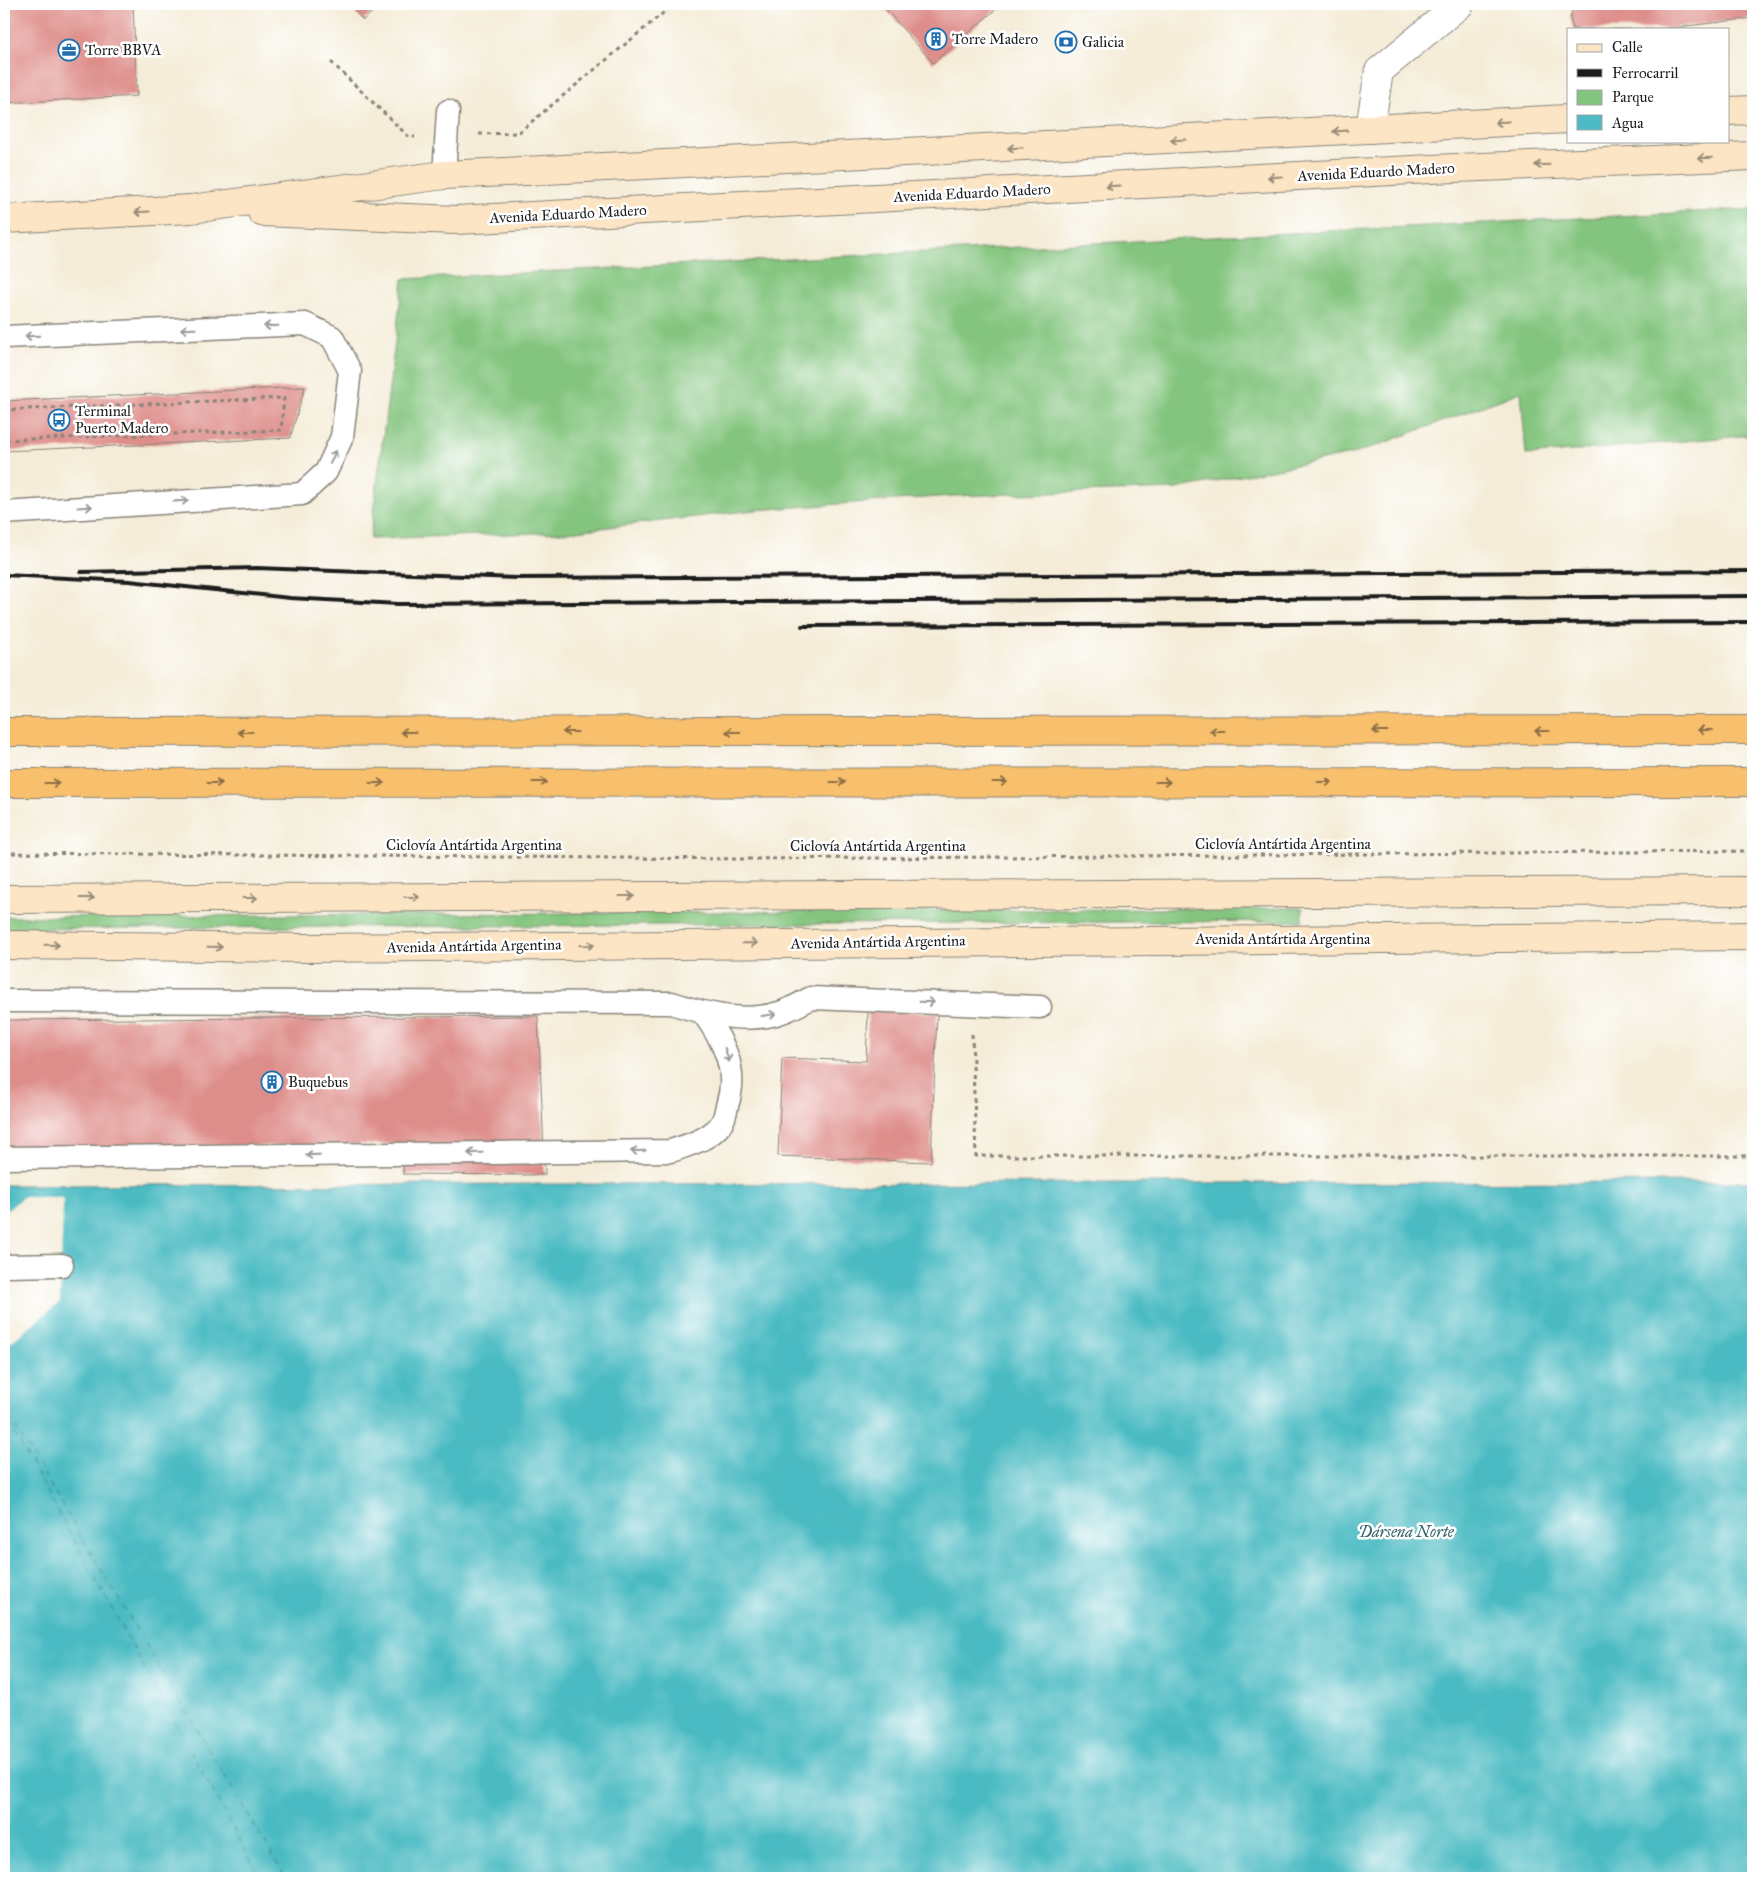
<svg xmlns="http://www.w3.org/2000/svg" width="1757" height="1882" viewBox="0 0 1757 1882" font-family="'IM FELL Great Primer',serif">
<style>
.green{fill:#83c57e;stroke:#50704d}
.water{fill:#4cbbc3;stroke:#346c70}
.pier{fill:#f4ecd7}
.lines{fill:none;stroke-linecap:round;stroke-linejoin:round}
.ferry{stroke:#326467;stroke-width:1;stroke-dasharray:6 5;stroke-linecap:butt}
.building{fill:#de8e8a}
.service-casing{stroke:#88847a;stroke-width:25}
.pedestrian-casing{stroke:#88847a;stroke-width:30}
.secondary-casing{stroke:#88847a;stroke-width:30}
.motorway-casing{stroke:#88847a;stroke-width:30}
.path{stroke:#88847a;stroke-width:3;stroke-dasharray:4 4;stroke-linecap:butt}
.service{stroke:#fff;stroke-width:22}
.pedestrian{stroke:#fff;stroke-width:28}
.secondary{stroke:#fce5c4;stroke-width:28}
.motorway{stroke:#f8bf6c;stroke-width:28}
.rail{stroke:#1c1c1c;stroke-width:4}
.oneway{stroke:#978b78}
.oneway2{stroke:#999}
.oneway3{stroke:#8a6e44}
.labels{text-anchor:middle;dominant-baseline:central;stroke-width:5;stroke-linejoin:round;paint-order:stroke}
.poi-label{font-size:15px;fill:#1c1c1c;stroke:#fff;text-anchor:start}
.street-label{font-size:15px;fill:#1c1c1c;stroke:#fff}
.water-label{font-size:16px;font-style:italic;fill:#326467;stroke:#fff}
</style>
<rect width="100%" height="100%" fill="#fff"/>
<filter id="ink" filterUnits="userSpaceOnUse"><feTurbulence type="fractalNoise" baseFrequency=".02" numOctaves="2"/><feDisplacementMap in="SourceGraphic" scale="10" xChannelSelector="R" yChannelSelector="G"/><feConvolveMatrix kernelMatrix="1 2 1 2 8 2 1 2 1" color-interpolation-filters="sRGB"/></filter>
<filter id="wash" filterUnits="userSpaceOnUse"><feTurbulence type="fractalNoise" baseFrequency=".0096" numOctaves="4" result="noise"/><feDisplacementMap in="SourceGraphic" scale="20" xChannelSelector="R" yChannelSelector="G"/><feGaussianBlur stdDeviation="1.12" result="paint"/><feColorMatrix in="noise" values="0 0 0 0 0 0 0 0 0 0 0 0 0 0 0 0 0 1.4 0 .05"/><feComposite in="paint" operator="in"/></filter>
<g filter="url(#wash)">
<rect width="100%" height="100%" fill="#f4ecd7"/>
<!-- green -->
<path class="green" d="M1753,209V435L1526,455L1521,392L1357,453L1176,489L952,496L755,510L567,532L370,539L403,279Z
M1303,908L1302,921L4,929V917Z"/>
<!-- water -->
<path class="water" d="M1753,1182V1878H4V1185Z"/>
<!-- pier -->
<path class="pier" d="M23,1197L63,1198L60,1302L4,1348V1213Z"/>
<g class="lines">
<!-- ferry -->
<path class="ferry" d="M4,1408L286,1878
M4,1414L261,1878"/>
</g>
<g id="blocks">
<!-- building -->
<path class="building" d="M4,4H133L137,96L4,103Z
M348,4H382L363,20Z
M881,4H1002L933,63Z
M1580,4H1753V18L1662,29H1573L1570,18L1572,11Z
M305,387L290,438L4,451V401Z
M868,1010L937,1013L931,1162L778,1156L782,1058L866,1061Z
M538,1016L545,1175L403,1174L404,1144L4,1149V1020Z"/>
</g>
</g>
<g filter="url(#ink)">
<use href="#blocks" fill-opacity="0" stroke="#88847a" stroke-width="1"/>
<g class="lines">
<!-- service casing -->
<g class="service-casing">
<path id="service" d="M444,175L448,111
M4,337L305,324L332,337L350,371L342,437L326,472L302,494L4,513
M4,1001L672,1003C704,1014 745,1024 779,1013C790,1010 801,1003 811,998L1040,1007
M4,1158L671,1151C688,1145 709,1140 721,1124C724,1120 726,1111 727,1106C739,1070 724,1042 703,1013
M4,1266L62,1265"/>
</g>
<!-- pedestrian casing -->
<g class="pedestrian-casing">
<path id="pedestrian" d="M1370,129L1379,71L1460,4"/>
</g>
<!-- secondary casing -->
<g class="secondary-casing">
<path id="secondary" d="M1728,111L1753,110
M262,212L456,220L1431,169L1753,156
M4,219L191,209L444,175L1568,119
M4,899L1753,891
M4,945L307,948L1753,936"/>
</g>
<!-- motorway casing -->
<g class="motorway-casing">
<path id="motorway" d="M4,732L1753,730
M4,783L1753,782"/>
</g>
<!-- path -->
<path class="path" d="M331,62L409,137H415
M479,134L518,133L674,4
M4,410L284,398L281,430L4,440
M4,853L746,859L1753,851
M972,1034L976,1156H1753"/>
<!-- service -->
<use href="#service" class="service"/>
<!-- pedestrian -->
<use href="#pedestrian" class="pedestrian"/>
<!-- secondary -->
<use href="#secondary" class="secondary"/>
<!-- motorway -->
<use href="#motorway" class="motorway"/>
<!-- rail -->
<path class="rail" d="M81,572L257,568L518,578L1753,571
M4,575L129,581L290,598L398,604L1753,596
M802,626L1753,622"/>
</g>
<!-- one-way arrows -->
<defs><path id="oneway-shaft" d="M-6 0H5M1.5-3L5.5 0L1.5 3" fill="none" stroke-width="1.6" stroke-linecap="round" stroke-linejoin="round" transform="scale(1.25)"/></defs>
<g class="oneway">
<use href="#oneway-shaft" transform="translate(1502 122) rotate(177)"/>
<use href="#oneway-shaft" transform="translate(1340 131) rotate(176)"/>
<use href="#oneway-shaft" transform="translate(1178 140) rotate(177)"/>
<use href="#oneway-shaft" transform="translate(1015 148) rotate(177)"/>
<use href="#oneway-shaft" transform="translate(1705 158) rotate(178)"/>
<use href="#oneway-shaft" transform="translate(1542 165) rotate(178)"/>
<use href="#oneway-shaft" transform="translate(1275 177) rotate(177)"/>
<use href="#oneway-shaft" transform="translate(1113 186) rotate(177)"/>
<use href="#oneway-shaft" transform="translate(142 212) rotate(177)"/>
<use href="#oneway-shaft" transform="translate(627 896)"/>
<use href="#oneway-shaft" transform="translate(412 897)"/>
<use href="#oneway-shaft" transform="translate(87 898)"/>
<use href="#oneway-shaft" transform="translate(250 898)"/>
<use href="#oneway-shaft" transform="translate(750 943) rotate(-1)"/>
<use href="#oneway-shaft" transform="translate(52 945) rotate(1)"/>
<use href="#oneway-shaft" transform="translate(587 945) rotate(-1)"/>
<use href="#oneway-shaft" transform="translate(215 947) rotate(1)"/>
</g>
<g class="oneway2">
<use href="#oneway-shaft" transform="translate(271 326) rotate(178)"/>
<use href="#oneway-shaft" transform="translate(188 329) rotate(178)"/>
<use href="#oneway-shaft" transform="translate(32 336) rotate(178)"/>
<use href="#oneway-shaft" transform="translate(333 457) rotate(-65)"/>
<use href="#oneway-shaft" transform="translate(181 501) rotate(-4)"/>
<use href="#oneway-shaft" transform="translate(85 507) rotate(-4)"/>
<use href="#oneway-shaft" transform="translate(927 1002) rotate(2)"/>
<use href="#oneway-shaft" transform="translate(769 1015) rotate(-8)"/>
<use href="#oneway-shaft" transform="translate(727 1055) rotate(72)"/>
<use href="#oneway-shaft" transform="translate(638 1151) rotate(179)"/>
<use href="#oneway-shaft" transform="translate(475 1153) rotate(179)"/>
<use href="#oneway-shaft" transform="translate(313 1155) rotate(179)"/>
</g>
<g class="oneway3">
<use href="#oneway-shaft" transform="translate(1705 730) rotate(180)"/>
<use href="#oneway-shaft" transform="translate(1217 731) rotate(180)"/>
<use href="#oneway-shaft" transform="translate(1380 731) rotate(180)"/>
<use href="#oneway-shaft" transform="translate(1542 731) rotate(180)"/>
<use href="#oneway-shaft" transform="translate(245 732) rotate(180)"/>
<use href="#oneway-shaft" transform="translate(408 732) rotate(180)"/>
<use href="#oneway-shaft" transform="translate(570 732) rotate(180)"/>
<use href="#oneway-shaft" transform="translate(733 732) rotate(180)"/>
<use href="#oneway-shaft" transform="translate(540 782)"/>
<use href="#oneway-shaft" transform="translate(838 782)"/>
<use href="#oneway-shaft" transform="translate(1000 782)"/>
<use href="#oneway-shaft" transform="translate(1163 782)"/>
<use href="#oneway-shaft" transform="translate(1325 782)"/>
<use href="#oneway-shaft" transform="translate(52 783)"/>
<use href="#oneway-shaft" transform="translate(215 783)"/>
<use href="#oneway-shaft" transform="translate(377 783)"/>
</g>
</g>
<!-- icons -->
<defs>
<g id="building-ring" transform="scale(1.125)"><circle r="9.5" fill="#fff" stroke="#1f6fb2" stroke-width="1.5"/><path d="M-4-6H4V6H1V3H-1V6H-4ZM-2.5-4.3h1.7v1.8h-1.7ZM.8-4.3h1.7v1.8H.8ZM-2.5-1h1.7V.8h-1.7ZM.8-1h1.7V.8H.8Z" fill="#1f6fb2"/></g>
<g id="bank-ring" transform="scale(1.125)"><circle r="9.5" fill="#fff" stroke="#1f6fb2" stroke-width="1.5"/><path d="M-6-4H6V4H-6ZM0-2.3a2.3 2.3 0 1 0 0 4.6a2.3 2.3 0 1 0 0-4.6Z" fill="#1f6fb2"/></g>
<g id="office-ring" transform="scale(1.125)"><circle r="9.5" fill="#fff" stroke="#1f6fb2" stroke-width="1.5"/><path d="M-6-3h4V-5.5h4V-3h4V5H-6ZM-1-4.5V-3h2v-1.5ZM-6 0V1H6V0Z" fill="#1f6fb2"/></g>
<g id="bus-ring" transform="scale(1.125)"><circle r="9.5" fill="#fff" stroke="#1f6fb2" stroke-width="1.5"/><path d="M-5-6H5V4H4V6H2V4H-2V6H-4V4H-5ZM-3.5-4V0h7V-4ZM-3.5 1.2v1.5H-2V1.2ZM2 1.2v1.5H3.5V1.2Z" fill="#1f6fb2"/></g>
</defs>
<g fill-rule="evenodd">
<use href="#building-ring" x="936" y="39"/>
<use href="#bank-ring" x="1066" y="42"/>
<use href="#office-ring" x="69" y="50"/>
<use href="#bus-ring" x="59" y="420"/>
<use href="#building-ring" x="272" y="1082"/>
</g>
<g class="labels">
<!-- poi labels -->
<g class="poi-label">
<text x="952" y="39">Torre Madero</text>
<text x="1082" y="42">Galicia</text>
<text x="85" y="50">Torre BBVA</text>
<text x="75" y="411">Terminal<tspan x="75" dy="17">Puerto Madero</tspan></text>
<text x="288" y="1082">Buquebus</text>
</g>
<!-- street labels -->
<g class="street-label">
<text transform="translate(1376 172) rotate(-3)">Avenida Eduardo Madero</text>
<text transform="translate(972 193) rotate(-3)">Avenida Eduardo Madero</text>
<text transform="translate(568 214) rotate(-3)">Avenida Eduardo Madero</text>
<text x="1283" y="844">Ciclovía Antártida Argentina</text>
<text x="474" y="845">Ciclovía Antártida Argentina</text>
<text x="878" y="846">Ciclovía Antártida Argentina</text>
<text x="1283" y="939">Avenida Antártida Argentina</text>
<text transform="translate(878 942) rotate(-1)">Avenida Antártida Argentina</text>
<text transform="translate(474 946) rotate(-1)">Avenida Antártida Argentina</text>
</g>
<!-- water labels -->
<g class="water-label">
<text x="1406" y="1531">Dársena Norte</text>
</g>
</g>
<!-- margin -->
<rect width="1757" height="1882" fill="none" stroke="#fff" stroke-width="20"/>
<!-- legend -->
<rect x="1567" y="28" width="162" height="115" fill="#ffffff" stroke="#a4a4a4"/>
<rect x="1577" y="44" width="25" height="8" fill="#fce5c4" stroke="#a4a4a4"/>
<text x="1612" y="52" font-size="15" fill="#1c1c1c">Calle</text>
<rect x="1577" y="69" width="25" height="8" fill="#1c1c1c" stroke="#a4a4a4"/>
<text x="1612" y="78" font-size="15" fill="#1c1c1c">Ferrocarril</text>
<rect x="1577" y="90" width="25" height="15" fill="#83c57e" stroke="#a4a4a4"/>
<text x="1612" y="102" font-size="15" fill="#1c1c1c">Parque</text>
<rect x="1577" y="115" width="25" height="15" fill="#4cbbc3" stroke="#a4a4a4"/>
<text x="1612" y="128" font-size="15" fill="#1c1c1c">Agua</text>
</svg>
